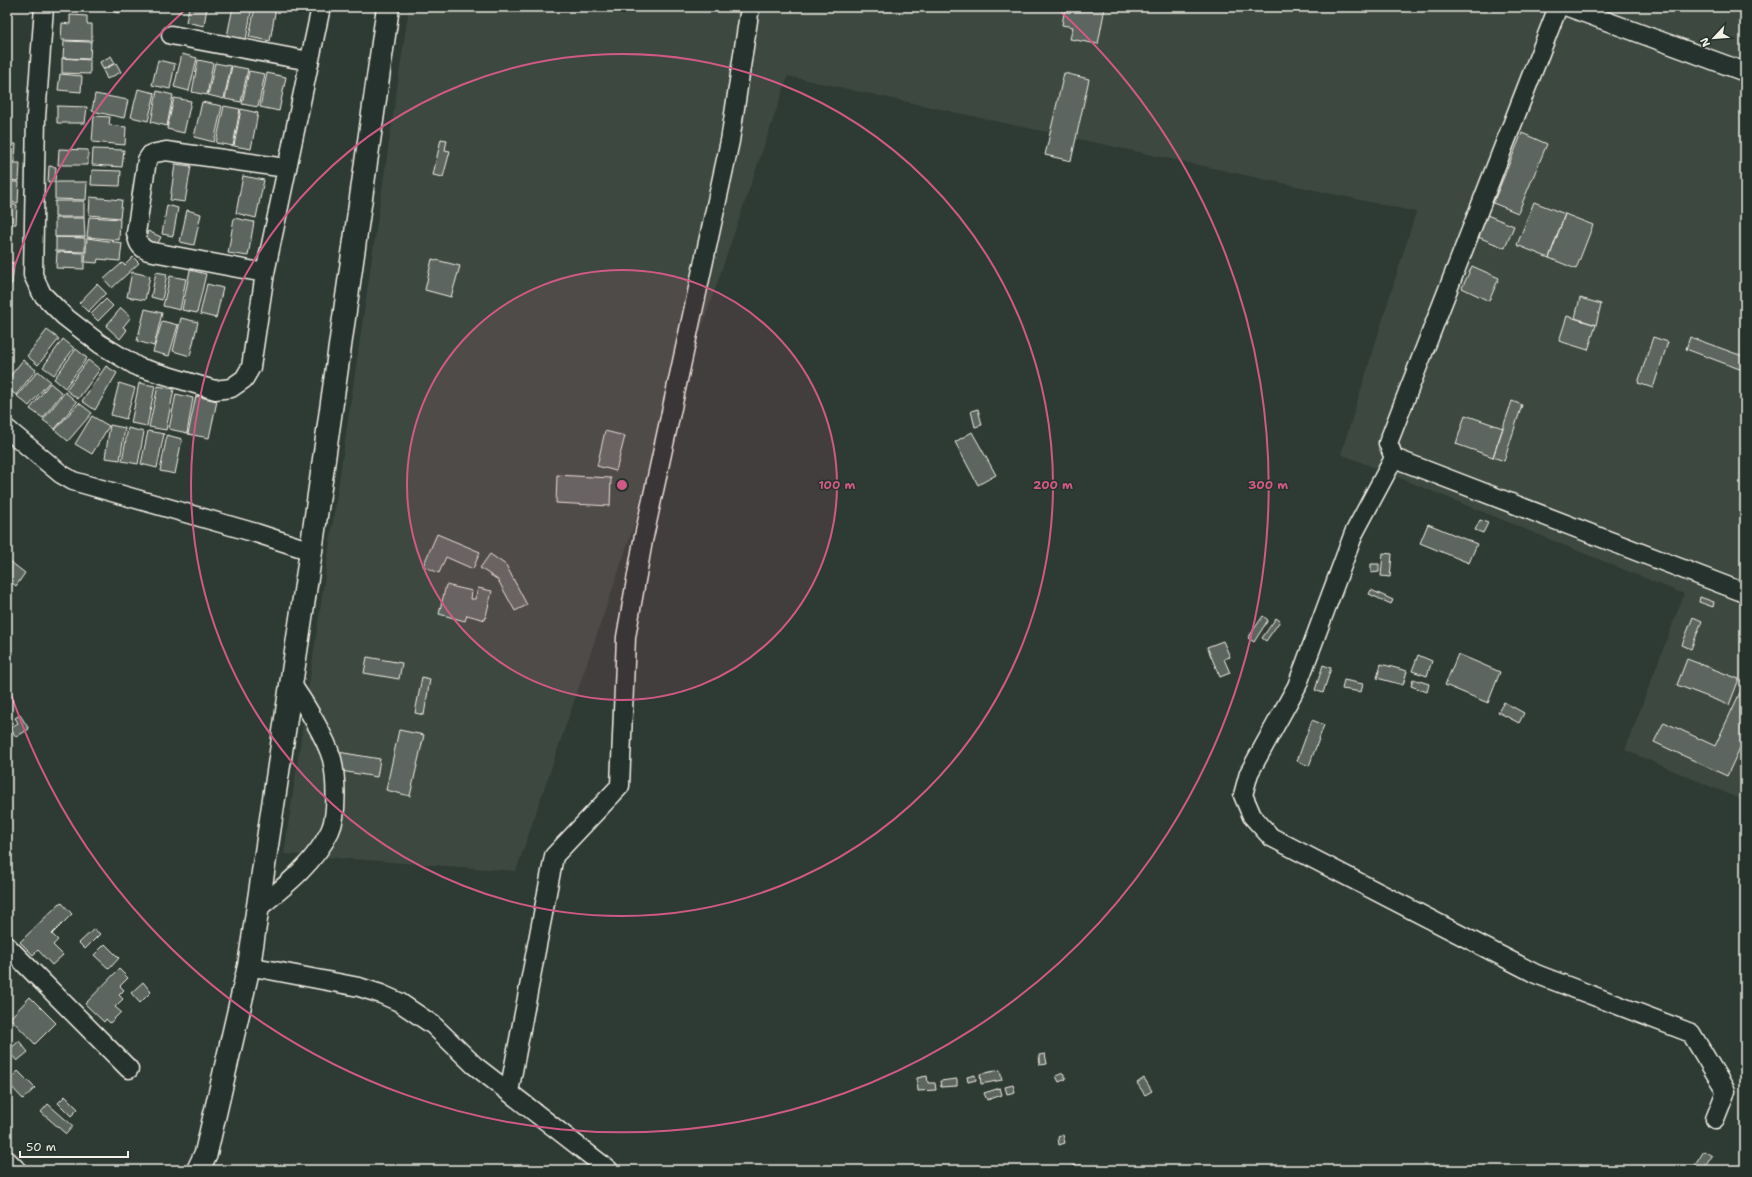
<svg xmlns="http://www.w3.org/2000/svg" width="1752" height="1177" viewBox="0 0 1752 1177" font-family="'Shantell Sans',sans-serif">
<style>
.built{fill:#3c4841}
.building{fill:#5c655e;stroke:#f4f1e8}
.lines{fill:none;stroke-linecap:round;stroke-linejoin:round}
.minor-casing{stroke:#f4f1e8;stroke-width:21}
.major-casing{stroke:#f4f1e8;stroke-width:25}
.minor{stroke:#26332d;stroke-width:18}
.major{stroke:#26332d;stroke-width:22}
.ring{fill:none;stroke:#d15985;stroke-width:2}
.centre{fill:#d15985;stroke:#26332d;stroke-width:2}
.ring-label{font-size:12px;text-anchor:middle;font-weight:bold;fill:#d15985;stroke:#26332d;stroke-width:3;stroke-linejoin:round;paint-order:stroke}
</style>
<rect width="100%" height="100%" fill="#2e3b34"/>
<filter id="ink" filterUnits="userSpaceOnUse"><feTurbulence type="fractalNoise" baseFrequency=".025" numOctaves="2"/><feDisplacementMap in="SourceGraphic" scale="8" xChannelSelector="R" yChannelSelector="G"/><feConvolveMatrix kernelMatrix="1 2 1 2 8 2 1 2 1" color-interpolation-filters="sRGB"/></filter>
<g filter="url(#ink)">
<!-- built -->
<path class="built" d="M409,7H1745V801L1625,750L1684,594L1341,454L1416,212L788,76L516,871L284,854Z"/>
<!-- building -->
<path class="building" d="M7,7H13L8,24H7Z
M93,7H121L119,13Z
M189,7H207L204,26L186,22Z
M233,7H252L246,40L227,36Z
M255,7H276L270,41L249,37Z
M1065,7H1105L1098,44L1070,39L1073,27L1062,25Z
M70,15L87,16V24H92V41L61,40L62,23L70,24Z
M64,41L91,42L90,59L63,58Z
M182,54L197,58L189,91L174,87Z
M111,56L115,63L103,69L100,62Z
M62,58L90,60V74L62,73Z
M158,60L175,64L170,89L152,85Z
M198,60L213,63L207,95L192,92Z
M116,63L121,72L107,79L103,70Z
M215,63L231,66L224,99L208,95Z
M232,66L248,69L241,102L225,99Z
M249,71L265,74L258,107L242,104Z
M267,73L286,77L279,111L260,107Z
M1064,73L1089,79L1071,161L1045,155Z
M60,74L82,76L81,92L58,90Z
M138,89L155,93L148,121L131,117Z
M157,91L173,95L167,126L151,122Z
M95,94L128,100L124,118L92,111Z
M174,98L191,101L184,133L167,129Z
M202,102L222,106L214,142L194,137Z
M57,106L87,107L85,123H57Z
M224,106L240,109L233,146L216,143Z
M241,109L258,113L251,149L234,146Z
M94,116L110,117L109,125L126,127L125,145L92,142Z
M1522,133L1547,144L1518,213L1493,203Z
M441,139L447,140L445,150L450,151L443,177L433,175Z
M7,144H16L15,162H7Z
M59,149L88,150V165H58Z
M93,149L124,150L122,167L92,165Z
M7,163H20L19,181L7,180Z
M175,164L191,166L185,202L170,200Z
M49,166L56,167L55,182H48Z
M92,170L121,171L120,186L91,185Z
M243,176L264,180L256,218L236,213Z
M7,182H19L18,203L7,202Z
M55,182H87L86,200L55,199Z
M90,197L122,200L120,218L89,215Z
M55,201H84V217H55Z
M1534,202L1565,214L1549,258L1517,245Z
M7,204L17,205L16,224H7Z
M167,205L178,208L173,236L162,234Z
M187,210L201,214L194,245L180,242Z
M1565,214L1593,225L1576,269L1549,258Z
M1487,215L1514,226L1505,248L1478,237Z
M89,217L120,219L119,240L87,237Z
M55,218H84L85,237H55Z
M234,218L254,222L248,256L228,253Z
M148,231L161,237L157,245L145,239Z
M56,237L85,238V252L56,251Z
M87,238L122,243L120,261L98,259L97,263L85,262Z
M57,252L84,253V269L56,268Z
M133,257L139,263L112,288L104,279L122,263L125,265Z
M432,259L460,266L451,297L425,290Z
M7,262L14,263L12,284H7Z
M1472,266L1499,278L1489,301L1462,288Z
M190,270L206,274L197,313L182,310Z
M132,272L150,276L145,300L127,297Z
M156,272L167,274L162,300L151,297Z
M170,276L186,279L180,310L163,306Z
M97,284L106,293L88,312L79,303Z
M207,284L223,288L216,318L200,314Z
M1580,298L1601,304L1596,325L1575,318Z
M106,299L113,306L98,321L91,314Z
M121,308L131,317L123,327L127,330L120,339L106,326Z
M145,309L162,313L154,346L137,341Z
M1567,316L1596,325L1588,350L1559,341Z
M181,318L198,322L190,356L173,351Z
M162,321L178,325L169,356L153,352Z
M47,330L59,339L38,365L27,356Z
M1653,337L1668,342L1653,388L1638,383Z
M1690,337L1745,357V371L1686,349Z
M63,339L74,348L54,375L43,367Z
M76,349L87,358L65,388L54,379Z
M23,360L36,370L16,395L7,388V380Z
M88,360L100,369L78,399L66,390Z
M106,366L117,373L95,410L82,401Z
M38,371L50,381L29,406L17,396Z
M50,383L62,393L43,418L30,409Z
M119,383L135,388L126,419L111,415Z
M139,383L155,386L147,426L131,423Z
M158,386L174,389L166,430L149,427Z
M65,392L77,402L55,429L43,420Z
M176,394L193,398L187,433L169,429Z
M196,396L217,401L209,438L188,434Z
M1512,401L1522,405L1504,461L1493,457Z
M79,403L92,413L68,441L55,430Z
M978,409L982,425L975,427L971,411Z
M1465,415L1503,428L1493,457L1456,444Z
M92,416L109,426L92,454L75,444Z
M110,425L125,428L120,460L105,458Z
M128,428L144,432L138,464L122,461Z
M148,431L164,434L157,468L141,464Z
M605,431L625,436L616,471L597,466Z
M972,432L996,475L978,485L955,442Z
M167,435L182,439L175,474L160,471Z
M557,475L611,478L610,506L556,503Z
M1480,520L1488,523L1483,533L1475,530Z
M1428,524L1477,544L1469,563L1420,543Z
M437,534L480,552L473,569L446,557L439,573L423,566Z
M1383,553L1392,554L1390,577L1381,576Z
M490,554L506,565L527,605L515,611L498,580L480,568Z
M7,559L25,573L16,586L7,579Z
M1371,564H1379V572L1371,573Z
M446,585L472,591L471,599H475L478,588L492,591L485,620L467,615L465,621L439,614Z
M1371,590L1393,600L1391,604L1369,594Z
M1700,597L1714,602L1713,607L1699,602Z
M1263,616L1268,620L1254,642L1248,638Z
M1693,617L1702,621L1691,649L1682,645Z
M1276,618L1280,621L1266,641L1262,638Z
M1223,641L1230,657L1224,659L1230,673L1220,677L1207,647Z
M1458,654L1500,672L1488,703L1445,685Z
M1418,655L1432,661L1427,676L1412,671Z
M367,657L402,663L399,679L364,673Z
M1687,659L1739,679L1729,705L1677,685Z
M1381,664L1407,671L1403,685L1377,678Z
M1323,665L1331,668L1323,693L1315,690Z
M422,677L430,679L424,715L415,713Z
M1413,679L1429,684L1427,692L1411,686Z
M1344,680L1363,684L1361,692L1342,689Z
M1745,682V737L1727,776L1654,742L1664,722L1715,746Z
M1504,702L1524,713L1519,723L1498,712Z
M20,715L29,729L16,737L10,728L18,723L15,718Z
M1312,720L1324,725L1309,766L1297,761Z
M399,730L424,735L410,796L386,790Z
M338,752L380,759L377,777L335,770Z
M61,902L72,914L52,934L58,940L53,945L63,955L52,965L38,950L33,955L20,942Z
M94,929L100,934L85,949L79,943Z
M105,944L119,958L109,969L94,955Z
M119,969L128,978L120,986L124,990L119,995L123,999L115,1007L121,1012L110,1023L106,1019L104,1022L85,1004Z
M143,982L151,992L140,1003L131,993Z
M30,997L56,1023L35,1044L10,1018Z
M19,1041L28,1052L17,1061L8,1051Z
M1045,1054L1047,1064L1040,1065L1039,1055Z
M1000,1070L1002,1080L981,1084L980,1074Z
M18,1071L35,1088L23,1099L7,1082Z
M1063,1073L1066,1079L1059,1082L1056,1076Z
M975,1075L976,1080L968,1082L967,1077Z
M927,1076L928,1083H935L936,1090L918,1091L917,1078Z
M1144,1078L1152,1091L1145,1095L1137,1083Z
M957,1079V1086L941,1087L940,1081Z
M1013,1085L1015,1092L1007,1094L1005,1087Z
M1000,1088L1002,1095L987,1100L984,1093Z
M65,1096L78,1109L71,1116L58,1103Z
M48,1104L73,1126L66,1134L41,1112Z
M1063,1135L1065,1143L1059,1145L1058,1137Z
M1704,1151L1712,1156L1703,1170H1692Z
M1082,1165V1170H1073V1166Z"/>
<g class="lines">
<!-- minor casing -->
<g class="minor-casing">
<path id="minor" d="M44,7L36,117L33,275L42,294L64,316L100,344L138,367L215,390L231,388L244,379L251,367L265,273L321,7
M1558,7L1388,443L1394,458L1745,593
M1568,7L1745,72
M171,35L309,61
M265,273L148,251C139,247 138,242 136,233L147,160L151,154L166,151L286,168
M7,429L61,474L73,481L256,533L311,551
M1394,458L1354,533L1297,686L1249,773L1243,795L1252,816L1271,837L1536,974L1691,1033L1726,1091L1715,1119
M257,909C284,887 314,864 330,831C338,814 336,777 332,759C326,738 304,702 291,683
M7,946L129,1069
M249,966L359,987L381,994L399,1002L433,1025L474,1065L609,1170
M509,1092L554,856L620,786L626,637L643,541L730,141L750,7
M7,1160L17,1170"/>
</g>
<!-- major casing -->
<g class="major-casing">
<path id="major" d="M198,1170L206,1153L249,966L311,551L388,7"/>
</g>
<!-- minor -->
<use href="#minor" class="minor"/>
<!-- major -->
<use href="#major" class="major"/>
</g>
</g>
<!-- distance rings -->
<circle cx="622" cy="485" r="215" fill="#d15985" fill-opacity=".12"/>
<g class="ring">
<circle cx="622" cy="485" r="215"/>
<circle cx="622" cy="485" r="431"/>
<path d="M8 285A646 646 0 0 1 186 9M1058 9A646 646 0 1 1 8 685"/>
</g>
<circle cx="622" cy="485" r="6" class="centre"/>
<g class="ring-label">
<text x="837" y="489">100 m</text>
<text x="1053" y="489">200 m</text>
<text x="1268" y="489">300 m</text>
</g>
<!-- margin -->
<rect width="1752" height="1177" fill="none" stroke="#26332d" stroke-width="24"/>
<rect x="12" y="12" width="1728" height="1153" fill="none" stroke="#f4f1e8" stroke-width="1.5" filter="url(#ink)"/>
<!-- north arrow -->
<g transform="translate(1714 38) rotate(244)" stroke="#26332d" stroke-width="3" paint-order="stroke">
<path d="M0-3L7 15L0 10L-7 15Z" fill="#f4f1e8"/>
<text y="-6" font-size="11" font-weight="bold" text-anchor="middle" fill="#f4f1e8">N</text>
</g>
<!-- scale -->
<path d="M20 1151v6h108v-6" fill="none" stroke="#f4f1e8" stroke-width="2"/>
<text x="26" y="1151" font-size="12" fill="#f4f1e8" stroke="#26332d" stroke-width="3" paint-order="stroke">50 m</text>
</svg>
